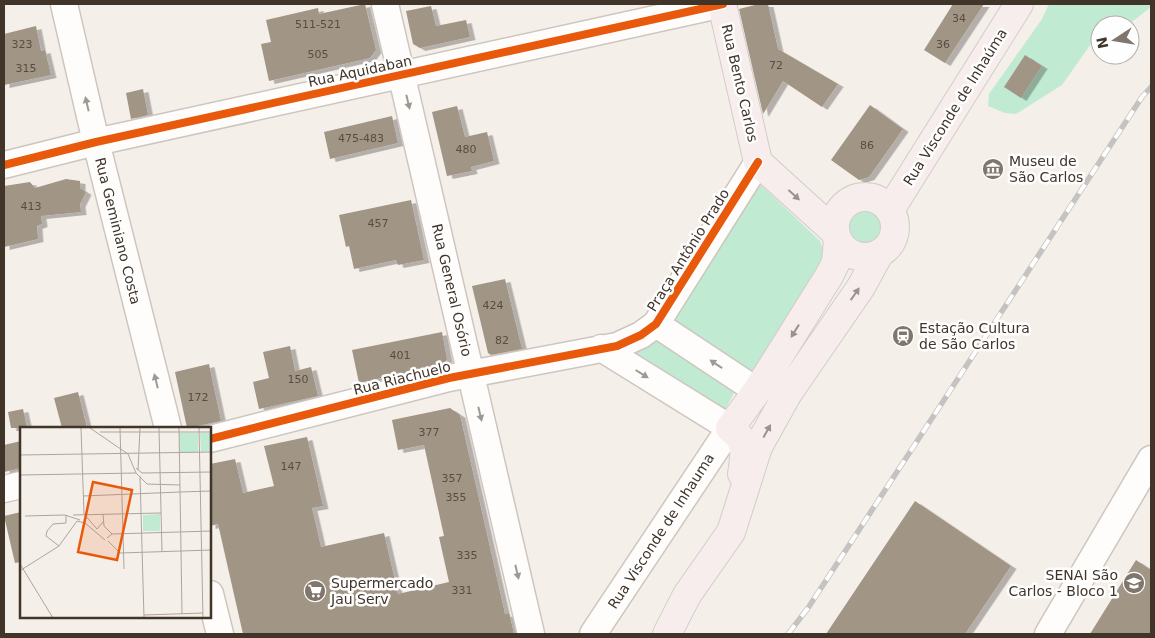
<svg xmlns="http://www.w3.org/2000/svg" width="1155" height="638" viewBox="0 0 1155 638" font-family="'DejaVu Sans',sans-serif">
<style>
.green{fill:#c0ead2}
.building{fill:#a19585;filter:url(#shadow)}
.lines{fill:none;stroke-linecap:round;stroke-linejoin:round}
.minor-casing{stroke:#cec6be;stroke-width:29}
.major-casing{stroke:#d1cdc8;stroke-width:30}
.minor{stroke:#fefdfc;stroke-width:26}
.major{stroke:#f6edec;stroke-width:28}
.rail-casing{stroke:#c5c3c1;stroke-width:5.5}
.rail{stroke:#fefefe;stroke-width:4;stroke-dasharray:11;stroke-linecap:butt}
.cycleway-casing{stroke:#fefefe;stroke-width:11}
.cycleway{stroke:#e8590c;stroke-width:8}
.oneway{fill:#a09993}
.oneway2{fill:#9c918b}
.labels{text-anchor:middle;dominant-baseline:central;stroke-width:5;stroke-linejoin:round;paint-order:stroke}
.number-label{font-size:11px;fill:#594d41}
.street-label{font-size:14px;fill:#41352a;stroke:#fefefe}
.poi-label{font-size:14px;fill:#41352a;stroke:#fefefe;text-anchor:start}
.inset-road{fill:none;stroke:#ada59d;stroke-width:1}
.view{fill:#e8590c;fill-opacity:0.15;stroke:#e8590c;stroke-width:2.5}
.inset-edge{fill:none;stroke:#41352a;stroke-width:2.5}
</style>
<defs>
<filter id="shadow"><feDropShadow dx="5.5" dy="3" stdDeviation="0" flood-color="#0004"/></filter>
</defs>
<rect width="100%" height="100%" fill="#f5efe9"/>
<!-- green -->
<path class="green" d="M1049,4H1151V7L1128,25H1100V39L1095,38L1062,85L1016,114L1005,113L988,106L989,94L1042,19Z
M760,184L820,241L823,249V263L756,375L671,320L677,316Z
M847 228a17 17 0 1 1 34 0a17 17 0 1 1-34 0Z
M654,338L735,391L722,416L628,352Z"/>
<!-- building -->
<path class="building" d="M365,4L376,50L370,58L269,81L261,44L271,42L266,20L318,8L319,14Z
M759,4H768L778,49L838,84L822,107L783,81L763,114L739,9Z
M953,4H984L945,63L924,50Z
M431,6L436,26L466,20L470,37L420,48L413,44L406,11Z
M36,26L41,51L45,50L51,75L4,85V34Z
M1025,55L1042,66L1021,98L1004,87Z
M143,89L148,115L131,119L126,93Z
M870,105L903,129L869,177L859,180L831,160Z
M457,106L465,137L487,132L494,161L471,167L472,171L447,176L432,112Z
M392,116L398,143L330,159L324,132Z
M66,179L80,181V188L86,192L80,204L81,212L41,216L42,224L37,226L38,239L4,247V186L30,182L35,188Z
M411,200L424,260L398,265L396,260L354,269L349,246L346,247L339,215Z
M505,279L522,349L491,355L488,353L472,286Z
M442,332L447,359L444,364L359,383L352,350Z
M290,346L295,371L311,367L318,396L259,409L253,382L269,378L263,352Z
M209,364L221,421L187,428L175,372Z
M78,392L87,428H62L54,398Z
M450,408L460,415L505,614L509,613L514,634H243L218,524L210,526V464L235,459L243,493L274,486L264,446L307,437L323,506L312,508L321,547L384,533L398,594L449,582L439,537L444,536L424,445L398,450L392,420Z
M23,409L27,428H11L8,412Z
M21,441V468L4,472V445Z
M915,501L1011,566L965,634H826Z
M21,512V562L15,563L4,516Z
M1136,560L1151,570V634H1090Z"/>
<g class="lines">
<!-- minor casing -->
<g class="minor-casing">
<path id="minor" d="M64,4L96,142L168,428
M385,4L531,634
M4,165L96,142L723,4
M656,324L757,391
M210,439L449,378L617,346L641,335L656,324L758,162
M4,489L21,485
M210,594L220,634
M593,634L730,428L601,348
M1048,634L1151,459"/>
</g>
<!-- major casing -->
<g class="major-casing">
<path id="major" d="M722,4L758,162L835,232
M835 227a30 30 0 1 1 60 0a30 30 0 1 1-60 0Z
M890,210L1019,4
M742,474C745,455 748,440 730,428L757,391L829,276L836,262L838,241
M667,634L687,595L731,532L758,447L788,393L861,287L879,254"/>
</g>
<!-- minor -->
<use href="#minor" class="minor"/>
<!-- major -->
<use href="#major" class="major"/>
<!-- rail casing -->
<g class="rail-casing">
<path id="rail" d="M788,634L808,608L1142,97L1151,87"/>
</g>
<!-- rail -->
<use href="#rail" class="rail"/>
<!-- cycleway casing -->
<g class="cycleway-casing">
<path id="cycleway" d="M4,165L96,142L723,4
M210,439L449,378L617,346L641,335L656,324L758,162"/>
</g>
<!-- cycleway -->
<use href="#cycleway" class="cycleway"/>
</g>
<!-- one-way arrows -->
<defs><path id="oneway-solid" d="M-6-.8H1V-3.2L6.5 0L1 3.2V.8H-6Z" transform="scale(1.25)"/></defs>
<g class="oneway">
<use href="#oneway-solid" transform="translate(408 102) rotate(77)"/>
<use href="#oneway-solid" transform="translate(87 104) rotate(-103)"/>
<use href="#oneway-solid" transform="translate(716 364) rotate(-146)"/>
<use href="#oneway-solid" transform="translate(642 374) rotate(32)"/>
<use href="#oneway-solid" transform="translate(156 381) rotate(-104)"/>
<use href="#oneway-solid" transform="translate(480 414) rotate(77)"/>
<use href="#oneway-solid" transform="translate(517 572) rotate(77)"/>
</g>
<g class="oneway2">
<use href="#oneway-solid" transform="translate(794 195) rotate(42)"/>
<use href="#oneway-solid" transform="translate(855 294) rotate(-55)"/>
<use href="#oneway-solid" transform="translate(795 331) rotate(122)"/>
<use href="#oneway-solid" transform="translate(767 431) rotate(-61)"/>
</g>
<!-- icons -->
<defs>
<g id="museum-disc" transform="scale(1.125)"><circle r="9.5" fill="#80766d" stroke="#fefefe"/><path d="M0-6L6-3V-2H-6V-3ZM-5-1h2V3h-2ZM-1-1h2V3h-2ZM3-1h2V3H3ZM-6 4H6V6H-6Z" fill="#fff"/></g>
<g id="station-disc" transform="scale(1.125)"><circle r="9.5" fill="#80766d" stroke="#fefefe"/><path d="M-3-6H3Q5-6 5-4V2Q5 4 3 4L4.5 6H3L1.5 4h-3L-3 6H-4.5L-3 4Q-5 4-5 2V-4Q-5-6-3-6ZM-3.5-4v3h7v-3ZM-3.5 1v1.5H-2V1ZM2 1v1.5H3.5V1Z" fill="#fff"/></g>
<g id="university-disc" transform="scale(1.125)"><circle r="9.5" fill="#80766d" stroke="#fefefe"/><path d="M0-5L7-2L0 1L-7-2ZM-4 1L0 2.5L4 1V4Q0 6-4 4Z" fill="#fff"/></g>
<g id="supermarket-disc" transform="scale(1.125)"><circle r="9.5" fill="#80766d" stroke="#fefefe"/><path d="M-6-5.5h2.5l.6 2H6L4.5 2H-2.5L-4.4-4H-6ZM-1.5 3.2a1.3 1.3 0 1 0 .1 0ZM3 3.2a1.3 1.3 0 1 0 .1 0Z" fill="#fff"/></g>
</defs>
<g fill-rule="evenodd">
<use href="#museum-disc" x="993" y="169"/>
<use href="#station-disc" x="903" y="336"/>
<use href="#university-disc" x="1134" y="583"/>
<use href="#supermarket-disc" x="315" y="591"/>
</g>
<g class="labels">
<!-- number labels -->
<g class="number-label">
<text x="959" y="18">34</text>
<text x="318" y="24">511-521</text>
<text x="22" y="44">323</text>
<text x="943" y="44">36</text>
<text x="318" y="54">505</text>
<text x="776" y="65">72</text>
<text x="26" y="68">315</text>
<text x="361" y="138">475-483</text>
<text x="867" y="145">86</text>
<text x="466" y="149">480</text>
<text x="31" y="206">413</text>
<text x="378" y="223">457</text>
<text x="493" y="305">424</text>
<text x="502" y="340">82</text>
<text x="400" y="355">401</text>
<text x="298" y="379">150</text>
<text x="198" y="397">172</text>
<text x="429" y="432">377</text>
<text x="291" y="466">147</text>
<text x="452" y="478">357</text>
<text x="456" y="497">355</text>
<text x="467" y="555">335</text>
<text x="462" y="590">331</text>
</g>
<!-- street labels -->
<g class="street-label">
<text transform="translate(360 71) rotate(-12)">Rua Aquidaban</text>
<text transform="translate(740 83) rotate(77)">Rua Bento Carlos</text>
<text transform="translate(955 107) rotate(-58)">Rua Visconde de Inhaúma</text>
<text transform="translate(118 231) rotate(76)">Rua Geminiano Costa</text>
<text transform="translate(688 250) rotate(-58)">Praça Antônio Prado</text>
<text transform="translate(452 290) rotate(77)">Rua General Osório</text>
<text transform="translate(402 378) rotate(-14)">Rua Riachuelo</text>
<text transform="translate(661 531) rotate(-57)">Rua Visconde de Inhauma</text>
</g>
<!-- poi labels -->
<g class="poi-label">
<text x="1009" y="161">Museu de<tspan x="1009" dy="16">São Carlos</tspan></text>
<text x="919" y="328">Estação Cultura<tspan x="919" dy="16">de São Carlos</tspan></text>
<text x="1118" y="575" text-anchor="end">SENAI São<tspan x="1118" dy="16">Carlos - Bloco 1</tspan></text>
<text x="331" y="583">Supermercado<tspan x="331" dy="16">Jau Serv</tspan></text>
</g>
</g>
<!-- overview -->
<g transform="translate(20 427)">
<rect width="191" height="191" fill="#f5efe9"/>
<path d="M159,6H178V25H160ZM180,6H191V24L181,25ZM140,87V104H123V88Z" fill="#c0ead2"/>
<path class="inset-road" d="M61,1L64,87M70,1L108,27L116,46L127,57L160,58M100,1L104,142M139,1L142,125M159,1L161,124M179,1L183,191M80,5H192M0,28L192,25M116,41L122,46L192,45M118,43L120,1M0,48L116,46M120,49L124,191M160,65L192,64M63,69L160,65M64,87L77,102L83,95M83,87L84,99L92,107M53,88L141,86M5,89L45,88L60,93M87,111L92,107L192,104M88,114L100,126L192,123M39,119L26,109L27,104L33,97L46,96V88M161,124L162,187M0,137L33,191M1,143L39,119L57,94L65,96L85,113M124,188L183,186"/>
<path class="view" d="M73,55L112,63L97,133L58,125Z"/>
<rect width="191" height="191" class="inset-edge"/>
</g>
<!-- border -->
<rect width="1155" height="638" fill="none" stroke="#41352a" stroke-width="10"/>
<!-- north arrow -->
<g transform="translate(1115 40) rotate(258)"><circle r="24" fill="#fefefe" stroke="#b2aea9"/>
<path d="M0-4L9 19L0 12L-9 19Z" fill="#80766d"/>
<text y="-8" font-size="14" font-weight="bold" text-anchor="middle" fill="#41352a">N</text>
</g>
</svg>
